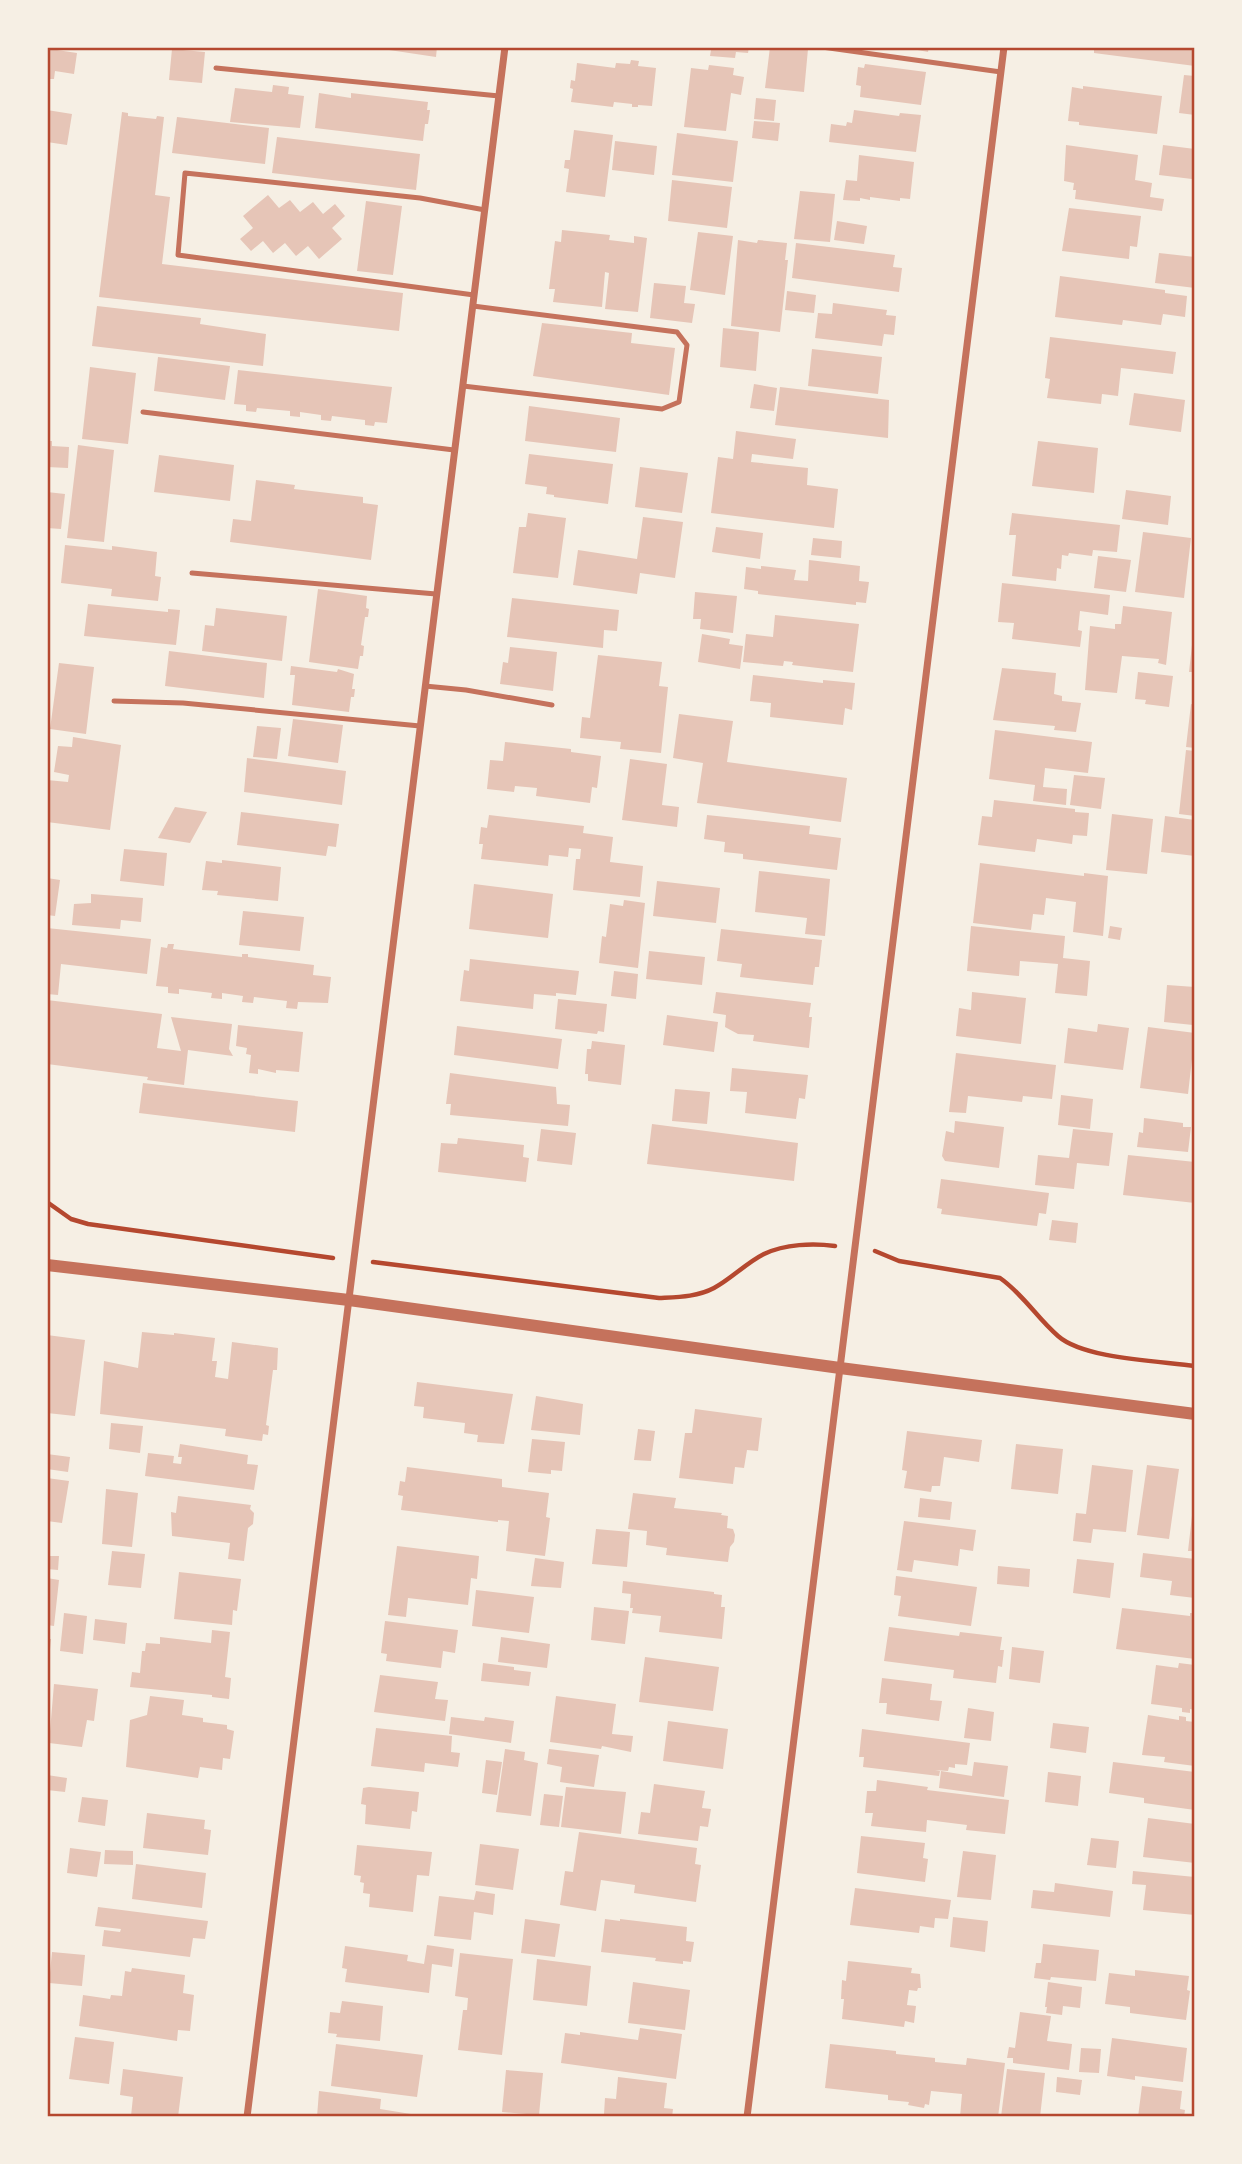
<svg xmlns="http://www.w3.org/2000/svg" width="1242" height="2164" viewBox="0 0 1242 2164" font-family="'Sofia Sans Condensed',sans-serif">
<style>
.building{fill:#e6c5b7}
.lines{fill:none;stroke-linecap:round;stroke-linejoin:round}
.path{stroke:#b5482f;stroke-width:4.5}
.service{stroke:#c5725c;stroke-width:5}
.minor{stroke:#c5725c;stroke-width:7}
.tertiary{stroke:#c5725c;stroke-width:12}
.neatline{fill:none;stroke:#b5482f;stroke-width:2.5}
</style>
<rect width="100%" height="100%" fill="#f6efe4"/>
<!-- building -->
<path class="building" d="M47,47H58L57,50L77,53L74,74L55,71L54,79H47Z
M369,47H437L436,57Z
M700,47H749L748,53L736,52L735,58L710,56L711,50Z
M770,47L808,49L804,92L765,88Z
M902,47H929L928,52Z
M1094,47H1195V66L1094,53Z
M172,49L205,52L202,83L169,80Z
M631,60L639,61L638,66L656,68L652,106L638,105V107H632V104L614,102L613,107L571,102L573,89L570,88L571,80L575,81L577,63L615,68L616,63L630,64Z
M865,64L926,72L921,105L860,97L861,86L856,85L858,67L864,68Z
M709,65L734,68L733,75L744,77L741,95L731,93L726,131L684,127L691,68L708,70Z
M1184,75L1195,76V115L1179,113Z
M273,85L289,87L288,94L304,96L300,128L230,122L235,88L272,92Z
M1083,86L1162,96L1157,134L1079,125V122L1068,121L1072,87L1083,89Z
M319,93L351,98V93L428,102L427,110H430L428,124H425L423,141L315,128Z
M756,98L776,100L774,121L754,119Z
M47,110L72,114L67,145L47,142Z
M854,110L899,116L900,113L921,115L916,152L829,142L831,124L846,126L847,122L852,123Z
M122,112L128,113V116L156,119L157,116L164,117L155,195L170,197L162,264L403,293L399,331L99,297Z
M177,117L269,128L265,164L172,153Z
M754,121L780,123L778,141L752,138Z
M574,130L613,135L605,197L566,192L569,169L564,168L565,160H570Z
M677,133L738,141L733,182L672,175Z
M277,137L420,154L416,190L272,173Z
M615,141L657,146L654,175L612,170Z
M1066,145L1138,155L1135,180L1152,183L1150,197L1164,199L1162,211L1075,199L1076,190H1073L1074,183L1064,181Z
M1163,145L1195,149L1192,179L1159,175Z
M859,155L914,162L910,199L900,198V201L870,197V200L860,198V201L843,200L846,180L857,181Z
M672,180L732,187L727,228L668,221Z
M800,191L835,194L830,242L794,239Z
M268,195L279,208L290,200L300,212L313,202L323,214L335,204L345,216L332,228L342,239L319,259L308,246L296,256L285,243L273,253L263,241L251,251L240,239L253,228L243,216Z
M366,201L402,206L393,275L357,271Z
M1069,208L1141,216L1137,247L1130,246L1129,259L1062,251Z
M837,221L867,226L864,244L834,240Z
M562,230L610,235L609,240L634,243V236L647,238L638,312L605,309L609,273L605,272L602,307L553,302L555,289H549L555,241L561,242Z
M698,232L733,236L725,295L690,290Z
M738,240L757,243L758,240L787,243L785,260H788L780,332L731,326Z
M796,243L895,255L893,267L902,268L899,292L792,278Z
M1159,253L1195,257V288L1155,283Z
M1060,276L1165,290V293L1187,296L1185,317L1163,314L1161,325L1123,320L1122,325L1055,317Z
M654,283L686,286L684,303L695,304L692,323L650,318Z
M787,291L816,295L814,313L785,310Z
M833,303L887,310L886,315L896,316L894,335L884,334L882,346L815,338L818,313L832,314Z
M97,306L201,318L200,324L266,334L263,366L92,346Z
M542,323L632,333L631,343L675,348L669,395L533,376Z
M723,328L759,332L756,371L720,367Z
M1050,337L1176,352L1173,374L1121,368L1118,396L1102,394L1101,404L1047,398L1050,379L1045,378Z
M812,349L882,357L878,394L808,386Z
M158,357L230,366L225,400L154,391Z
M90,367L136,373L128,444L82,439Z
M238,370L392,387L387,423L375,422L374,426L365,425V420L332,416L331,421L321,420V415L300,412V417L290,416V411L257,408L256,412L246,411V405L234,404Z
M754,384L777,388L774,411L750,408Z
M780,387L889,400L888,438L775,425Z
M1134,393L1185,400L1181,432L1129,425Z
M529,406L620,418L616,452L525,441Z
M736,431L796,439L793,459L752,454L751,462L808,468L807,485L838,489L834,528L711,513L718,457L733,459Z
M47,441H52V446L69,447L68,468L47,467Z
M1038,441L1098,448L1094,493L1032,486Z
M78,445L114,450L104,542L67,538Z
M529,454L613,464L608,504L554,497V495L546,494L547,487L525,484Z
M159,455L234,465L230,501L154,492Z
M640,467L688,473L682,513L635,507Z
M256,480L295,485L294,489L363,497V503L378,505L371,560L230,542L233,519L251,521Z
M1126,490L1171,496L1168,525L1122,519Z
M47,492L65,494L61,529L47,528Z
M528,513L566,518L558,578L513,573L519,527H526Z
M1012,513L1120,525L1117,552L1093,550L1092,556L1069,553L1068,556L1062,555L1061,569L1057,568L1056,581L1012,576L1016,535H1009Z
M643,517L683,522L675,578L640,573L637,594L573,585L578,550L637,559Z
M716,527L763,533L760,559L712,552Z
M1143,532L1191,538L1184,598L1135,592Z
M813,538L842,541L841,558L811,555Z
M65,545L112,550V546L157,552L155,576L161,577L158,601L111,596L112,589L61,583Z
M1098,556L1131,560L1126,592L1094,588Z
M809,560L860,566L859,581L869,582L866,603L856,602V605L758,594V591L744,589L746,567L761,569V566L796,570L794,580L808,581Z
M1002,583L1110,595L1108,615L1080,611L1078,630L1082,631L1080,647L1012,639L1014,623L998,622Z
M318,589L367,596L366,608L369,609L368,617H365L361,645L364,646L363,656H360L358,669L309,662Z
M695,592L737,596L733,633L700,629L701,619H693Z
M512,598L619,610L617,631L604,630L603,648L507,637Z
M88,604L168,612V609L180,610L176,645L84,636Z
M1123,606L1172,612L1166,665L1158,663L1159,659L1122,656L1117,693L1085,690L1090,626L1115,629V624H1121Z
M216,608L287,616L282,661L202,651L205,625L214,626Z
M775,615L859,624L853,672L792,665L793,662L784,661L783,666L743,662L746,634L773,637Z
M702,634L730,639L729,644L743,646L740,669L698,662Z
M1193,636H1195V672H1189Z
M510,647L557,652L553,691L500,684L503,662L508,663Z
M169,651L267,663L264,698L165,686Z
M598,655L662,662L659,686L668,687L661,753L620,749L621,742L580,738L582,717L590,718Z
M59,663L94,667L86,734L50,729Z
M291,666L337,672L338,669L354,674L352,689H355L354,697H351L349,712L292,705L295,675H290Z
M1002,668L1056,673L1054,694L1062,696V701L1081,703L1076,732L1054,730L1055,726L993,720Z
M1138,672L1173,676L1169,707L1145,704L1146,700L1135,699Z
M753,675L823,683V680L855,683L852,710L845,708L843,725L770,717L771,703L750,701Z
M1191,704L1195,705V748L1186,747Z
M679,714L733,721L727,762L847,778L841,822L697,803L703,763L673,758Z
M293,719L343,725L338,763L288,756Z
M257,726L281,728L277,759L253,757Z
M995,730L1092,742L1088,773L1045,768L1043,787L1067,789L1066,805L1033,801L1035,785L989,779Z
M73,737L121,745L110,830L47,822V780L68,782L69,775L54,772L58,746L72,747Z
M505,742L571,749V752L601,756L597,788L592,787L590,803L536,796L537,788L515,786L514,792L487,789L490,760L503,761Z
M1186,750L1195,751V816L1179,814Z
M247,758L346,771L342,805L244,792Z
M630,759L667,764L662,805L679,807L677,827L622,820Z
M1074,775L1105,778L1101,809L1070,805Z
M994,800L1075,809V812L1089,813L1087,836L1073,835L1072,844L1037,839L1035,852L978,845L982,816L992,817Z
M175,807L207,812L190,843L158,838Z
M241,812L339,824L336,847L328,846L326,856L237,845Z
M1112,814L1153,819L1147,874L1106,870Z
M489,815L584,826L583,833L613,837L610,862L643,866L640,897L573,890L576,859H580L581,849L569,848L568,857L549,855L548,866L481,859L483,844H479L481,827L487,828Z
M707,815L810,826L809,834L841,838L837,870L743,859V854L724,852L725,842L704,839Z
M1165,816L1195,820V856L1161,852Z
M124,849L167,853L164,886L120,881Z
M222,860L281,867L278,901L217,895L218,891L202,890L206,861L222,863Z
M980,863L1084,876V873L1108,876L1103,936L1073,932L1076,902L1046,898L1044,915L1033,914L1031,930L973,923Z
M759,871L830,879L825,936L805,934L807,918L755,912Z
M47,878L60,880L55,916L47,915Z
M657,881L720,888L716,923L653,916Z
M474,884L553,894L548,938L469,929Z
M91,894L143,898L141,922L121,920L120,929L72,925L74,904L91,903Z
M624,900L645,903L638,968L599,963L602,936L606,937L610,904L623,906Z
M243,911L304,917L300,951L239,945Z
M971,926L1065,936L1063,958L1090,961L1087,996L1055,993L1058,964L1020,961L1019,976L967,971Z
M1110,926L1122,928L1120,940L1108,938Z
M47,928L151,939L147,974L61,964L58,995L47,994Z
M721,929L822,940L819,967H815L813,985L740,977L742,964L717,961Z
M168,944H174L173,949L242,957V954H248V957L314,965L313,975L331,977L328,1003L298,1002L297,1009L286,1008L287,1001L254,997L253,1003L242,1002L243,996L222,993V999L211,998L212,993L179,989V994L168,993V987L156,986L161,947L167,948Z
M649,951L705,957L702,985L646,979Z
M470,959L579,971L576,995L556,993V996L534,994L533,1009L460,1001L464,970L469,971Z
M614,971L638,974L636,999L611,996Z
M1167,985L1195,987L1193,1025L1164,1022Z
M716,992L811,1003L809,1017H812L809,1048L753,1041L754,1035L738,1034L725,1027L726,1015L713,1013Z
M972,992L1026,998L1021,1044L956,1036L959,1008L971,1010Z
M558,999L607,1004L604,1032L598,1031L597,1034L555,1029Z
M47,1000L162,1014L157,1048L181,1051L171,1017L232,1024L229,1049L233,1056L188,1050L184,1085L147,1080L148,1077L47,1064Z
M667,1015L718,1022L714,1052L663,1045Z
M1098,1024L1129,1028L1123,1070L1064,1063L1068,1028L1097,1032Z
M238,1025L303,1032L299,1072L276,1070V1073L258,1069V1074L249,1073L251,1055L246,1054L247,1048L236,1046Z
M457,1026L562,1039L558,1069L454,1055Z
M1148,1027L1195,1033L1188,1094L1140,1088Z
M592,1041L625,1045L621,1085L588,1081V1074H585L587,1049H591Z
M956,1053L1056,1065L1052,1099L1023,1096L1022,1102L968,1096L966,1113L949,1112Z
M732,1068L808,1075L805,1099L799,1098L796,1119L745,1113L747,1092L730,1091Z
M450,1073L556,1087L557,1104L570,1105L568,1126L450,1115L451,1104H446Z
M143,1083L298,1101L295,1132L139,1113Z
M675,1089L710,1092L707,1124L672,1121Z
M1061,1095L1093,1099L1090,1129L1058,1125Z
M1144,1118L1183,1123V1127H1191L1188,1152L1137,1147L1139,1132L1143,1133Z
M955,1121L1004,1127L999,1168L945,1161L942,1156L946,1131L954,1133Z
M652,1124L798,1143L794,1181L647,1164Z
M541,1129L576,1133L572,1165L537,1161Z
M1073,1129L1113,1133L1109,1166L1077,1163L1074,1189L1035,1185L1038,1155L1069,1158Z
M458,1138L524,1145L523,1157L529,1158L526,1182L438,1172L441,1143L457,1144Z
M1128,1155L1195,1162V1203L1123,1195Z
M941,1179L1049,1193L1046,1214L1039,1213L1037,1226L941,1214L942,1209L937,1208Z
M1052,1220L1078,1223L1076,1243L1049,1240Z
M142,1332L174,1335V1333L215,1338L212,1361H217L215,1377L228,1379L232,1342L278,1348L277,1370H273L266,1425L269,1426L268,1435L263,1434L262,1441L225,1436L226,1429L100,1414L104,1361L138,1368Z
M47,1335L85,1340L75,1416L47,1413Z
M417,1382L513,1394L504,1444L477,1442L478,1435L464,1433L465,1423L423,1418L424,1407L414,1406Z
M536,1396L583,1404L580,1435L531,1430Z
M695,1409L762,1418L758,1451L747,1450L744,1468L735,1467L733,1484L679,1478L685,1433H692Z
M111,1423L143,1426L140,1453L109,1449Z
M638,1429L655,1431L651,1461L634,1460Z
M907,1431L982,1440L979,1462L944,1457L940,1486H932L931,1492L904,1488L907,1471L902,1470Z
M532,1439L565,1442L562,1471L551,1470V1474L528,1472Z
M180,1444L248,1455L247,1464L258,1465L254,1490L145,1476L148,1453L174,1456L173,1463L181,1464L182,1457H178Z
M1016,1444L1063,1449L1058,1494L1011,1489Z
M47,1454L70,1457L68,1472L47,1469Z
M1092,1465L1133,1470L1126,1532L1093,1529L1091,1543L1073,1541L1076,1513L1086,1514Z
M1147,1465L1179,1469L1169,1539L1137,1535Z
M407,1467L502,1479V1487L549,1493L546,1517L550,1518L545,1556L506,1551L509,1521L498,1520V1522L401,1510L403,1496L398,1495L400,1481L405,1482Z
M47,1478L69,1481L62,1523L47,1521Z
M106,1489L138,1493L132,1547L102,1544Z
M633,1493L676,1498L674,1508L722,1513L721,1515L728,1516L727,1528L733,1529L735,1535L734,1542L730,1547L728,1562L666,1555L667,1548L646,1545L647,1531L628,1529Z
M178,1496L251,1505L250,1509L254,1513L253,1524L248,1528L244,1561L228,1559L230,1543L172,1536L171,1512L176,1513Z
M920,1498L952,1502L950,1520L918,1517Z
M1193,1507H1195V1551H1188Z
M904,1521L976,1530L973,1551L960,1549L958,1566L914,1560L912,1572L897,1570Z
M596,1529L630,1532L627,1567L592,1564Z
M397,1546L479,1556L477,1579L471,1578L468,1605L408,1598L406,1617L388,1615Z
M112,1551L145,1554L141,1588L108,1585Z
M1143,1553L1195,1559V1598L1170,1595L1172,1581L1140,1577Z
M47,1556H59L58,1570L47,1569Z
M535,1558L564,1562L561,1588L531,1586Z
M1077,1559L1114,1563L1110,1598L1073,1593Z
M998,1566L1030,1569L1029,1587L997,1584Z
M179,1572L241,1579L237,1611L233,1610L232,1625L174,1619Z
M896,1576L977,1587L971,1626L898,1616L901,1596L894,1595Z
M47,1578L59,1580L54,1626L47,1625Z
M623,1581L714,1592V1594L722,1595L721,1607H725L722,1639L659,1632L661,1616L632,1613L633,1608H630L631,1594L622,1593Z
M476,1590L534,1597L529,1633L472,1626Z
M594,1607L629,1611L625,1644L591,1640Z
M1122,1608L1190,1616V1613H1195V1659L1116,1649Z
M64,1613L87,1616L83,1654L60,1651Z
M95,1619L127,1623L125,1644L93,1640Z
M385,1621L458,1630L455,1653L443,1651L441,1668L386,1661L387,1654L381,1653Z
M889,1627L959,1636L960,1632L1002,1637L1000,1650H1004L1002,1667L998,1666L996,1683L953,1678L954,1670L884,1661Z
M212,1630L230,1632L225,1677L231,1678L229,1699L212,1697V1695L130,1687L132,1672L140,1673L142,1651H145L146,1643L160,1644V1637L211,1643Z
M501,1637L550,1644L547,1668L498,1662Z
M47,1639H51L49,1659H47Z
M1012,1647L1044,1651L1040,1683L1009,1679Z
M645,1657L719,1667L713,1711L639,1702Z
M483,1663L514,1667V1670L531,1672L529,1686L481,1681Z
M1179,1663L1195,1665V1710L1190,1709V1713L1182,1712V1708L1151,1704L1156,1665L1178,1668Z
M380,1675L438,1682L435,1699L448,1700L445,1721L374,1712Z
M882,1678L932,1684L930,1700L942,1701L939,1721L886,1714L887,1703H879Z
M54,1684L98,1689L94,1721L87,1720L82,1747L49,1743Z
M150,1696L184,1700L182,1715L203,1718V1722L227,1725V1729L234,1731L230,1759L223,1758L222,1770L200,1767L198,1778L126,1767L130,1720L147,1715Z
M556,1696L616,1704L612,1734L633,1736L631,1752L602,1746L601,1749L550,1742Z
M968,1708L994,1712L991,1741L964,1738Z
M1148,1715L1179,1720V1716L1186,1717V1721L1195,1722V1766L1164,1762L1165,1757L1142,1755Z
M451,1717L484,1721L485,1717L514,1721L511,1743L449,1734Z
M668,1721L728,1729L723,1769L663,1761Z
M1053,1723L1089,1727L1086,1753L1050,1748Z
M376,1728L452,1736L451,1752L460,1753L458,1767L425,1763L424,1772L371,1766Z
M862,1729L970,1743L967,1765L955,1764V1768L949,1767L948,1771L935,1770L940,1771L939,1776L863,1767L864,1757H859Z
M505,1749L525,1752L524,1760L538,1763L531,1816L496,1812Z
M549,1749L599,1755L594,1787L560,1782L562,1767L547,1764Z
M486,1760L502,1762L497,1795L482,1793Z
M974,1762L1008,1766L1004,1797L939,1788L941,1771L972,1776Z
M1113,1762L1195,1772V1810L1144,1803V1798L1109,1793Z
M1048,1772L1081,1776L1078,1806L1045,1802Z
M47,1775L67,1778L65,1792L47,1790Z
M877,1780L928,1787L927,1790L1009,1800L1005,1834L966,1830L967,1825L927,1820L926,1832L871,1826L873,1813H865L867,1791H876Z
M654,1784L705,1791L702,1808L711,1809L708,1827L700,1826L698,1841L638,1834L641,1812L650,1813Z
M369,1787L419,1792L417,1812L412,1811L410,1829L365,1824L366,1805L361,1804L363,1788Z
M566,1787L626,1792L621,1834L561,1827Z
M544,1794L563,1796L559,1827L540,1825Z
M82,1797L108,1800L105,1826L78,1822Z
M147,1813L205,1820L204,1829L211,1830L208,1855L143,1848Z
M1148,1818L1195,1824V1863L1143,1857Z
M579,1832L697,1848L695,1864L701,1865L696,1902L634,1893L635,1885L601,1880L596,1911L560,1905L565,1871L573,1872Z
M861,1836L925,1843L923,1858L928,1859L925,1882L857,1873Z
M1091,1838L1119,1841L1116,1868L1087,1865Z
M480,1844L519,1849L513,1890L475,1885Z
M357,1845L432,1852L429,1876L417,1875L413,1912L369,1907L370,1894L363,1893L364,1883L360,1882L361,1876L354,1875Z
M70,1848L101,1852L97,1877L67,1873Z
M105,1850L133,1851V1865L104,1864Z
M963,1851L996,1855L991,1900L957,1897Z
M136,1864L206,1873L202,1908L132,1899Z
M1133,1871L1195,1877V1915L1143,1910L1146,1885L1132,1884Z
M1055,1883L1113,1891L1110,1917L1031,1908L1033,1890L1054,1892Z
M855,1888L951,1900L948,1919L935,1918L934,1928L920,1926L919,1933L850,1925Z
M476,1891L495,1894L493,1915L474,1912L471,1940L434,1936L439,1896L474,1900Z
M98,1907L208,1921L205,1939L193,1938L190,1957L102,1946L104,1930L120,1932L121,1929L95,1926Z
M953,1917L988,1921L985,1952L950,1947Z
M525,1919L560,1924L555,1957L521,1953Z
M605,1919L620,1921V1919L687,1927L686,1941L694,1942L691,1962L683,1961V1964L655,1961L656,1958L601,1952Z
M1043,1944L1099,1950L1096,1981L1051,1977L1050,1980L1034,1978L1036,1963H1041Z
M427,1945L454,1949L452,1967L432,1964L429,1993L345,1982L347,1969L342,1968L345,1946L408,1955L407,1961L424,1964Z
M52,1952L85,1955L82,1986L49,1983Z
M460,1953L513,1959L502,2055L458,2050L463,2010H467L468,1998L455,1996Z
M537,1959L591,1966L587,2006L533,2000Z
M848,1961L912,1968L911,1973L920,1974L921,1988H918L917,1991L909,1990L907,2005L916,2006L914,2023L905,2021L904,2027L842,2019L844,1999H841L842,1980L846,1981Z
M132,1968L185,1975L183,1993L194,1995L190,2031L178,2030L177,2041L79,2026L83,1995L110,1999L111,1995L122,1996L125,1971L131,1972Z
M1135,1970L1189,1976L1187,1990L1190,1991L1186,2020L1130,2013V2007L1105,2004L1109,1973L1135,1976Z
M633,1982L690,1990L685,2030L628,2023Z
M1048,1982L1082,1987L1080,2008L1063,2006L1062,2015L1046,2013L1047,2007H1045Z
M342,2001L383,2006L380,2041L336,2037L337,2034L328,2033L330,2012L340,2013Z
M1020,2012L1051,2016L1047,2041L1072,2044L1069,2070L1013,2063V2058H1007L1009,2047L1015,2048Z
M640,2028L682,2034L676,2079L561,2063L565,2033L580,2035V2032L638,2040Z
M75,2037L114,2042L109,2084L69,2079Z
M1112,2038L1187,2048L1183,2082L1135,2076V2080L1107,2076Z
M336,2044L423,2055L417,2097L331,2086Z
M830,2044L896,2051V2054L935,2058V2062L966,2065L967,2058L1005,2063L998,2117H960L962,2094L931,2091L929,2105L925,2104L924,2108L908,2105L909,2102L888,2100V2095L825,2088Z
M1081,2048L1101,2049L1099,2073L1079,2072Z
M123,2069L183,2077L178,2117L131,2116L133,2097L120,2095Z
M1007,2069L1045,2073L1040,2117H1001Z
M506,2070L543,2073L539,2115L502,2112Z
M618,2077L667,2083L664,2108L673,2109L672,2117H612L604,2114L605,2098L616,2099Z
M1057,2077L1082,2080L1080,2095L1056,2092Z
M1142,2086L1182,2091L1180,2109L1185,2110L1184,2117H1138Z
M319,2091L381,2099L380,2109L411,2114L410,2117H317Z"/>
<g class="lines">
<!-- path -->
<path class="path" d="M47,1202L71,1219L88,1224L333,1258
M875,1251L899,1261L1000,1278C1023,1294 1037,1318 1058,1336C1084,1359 1159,1361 1195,1366
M373,1262L659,1298C678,1297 697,1297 714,1288C731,1279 746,1263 764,1254C785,1244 813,1243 835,1246"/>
<!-- service -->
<path class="service" d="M822,47L1001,72
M216,68L499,96
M474,295L178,255L185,173L420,198L485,210
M463,386L662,409L679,402L687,345L677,332L473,306
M143,412L454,450
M192,573L436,594
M425,686L466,690L552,705
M114,701L183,703L420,726"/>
<!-- minor -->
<path class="minor" d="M247,2117L505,47
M747,2117L1004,47"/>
<!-- tertiary -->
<path class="tertiary" d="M47,1265L349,1300L840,1368L1195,1414"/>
</g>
<!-- border -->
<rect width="1242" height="2164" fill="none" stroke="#f6efe4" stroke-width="98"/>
<rect x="49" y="49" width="1144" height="2066" class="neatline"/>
</svg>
